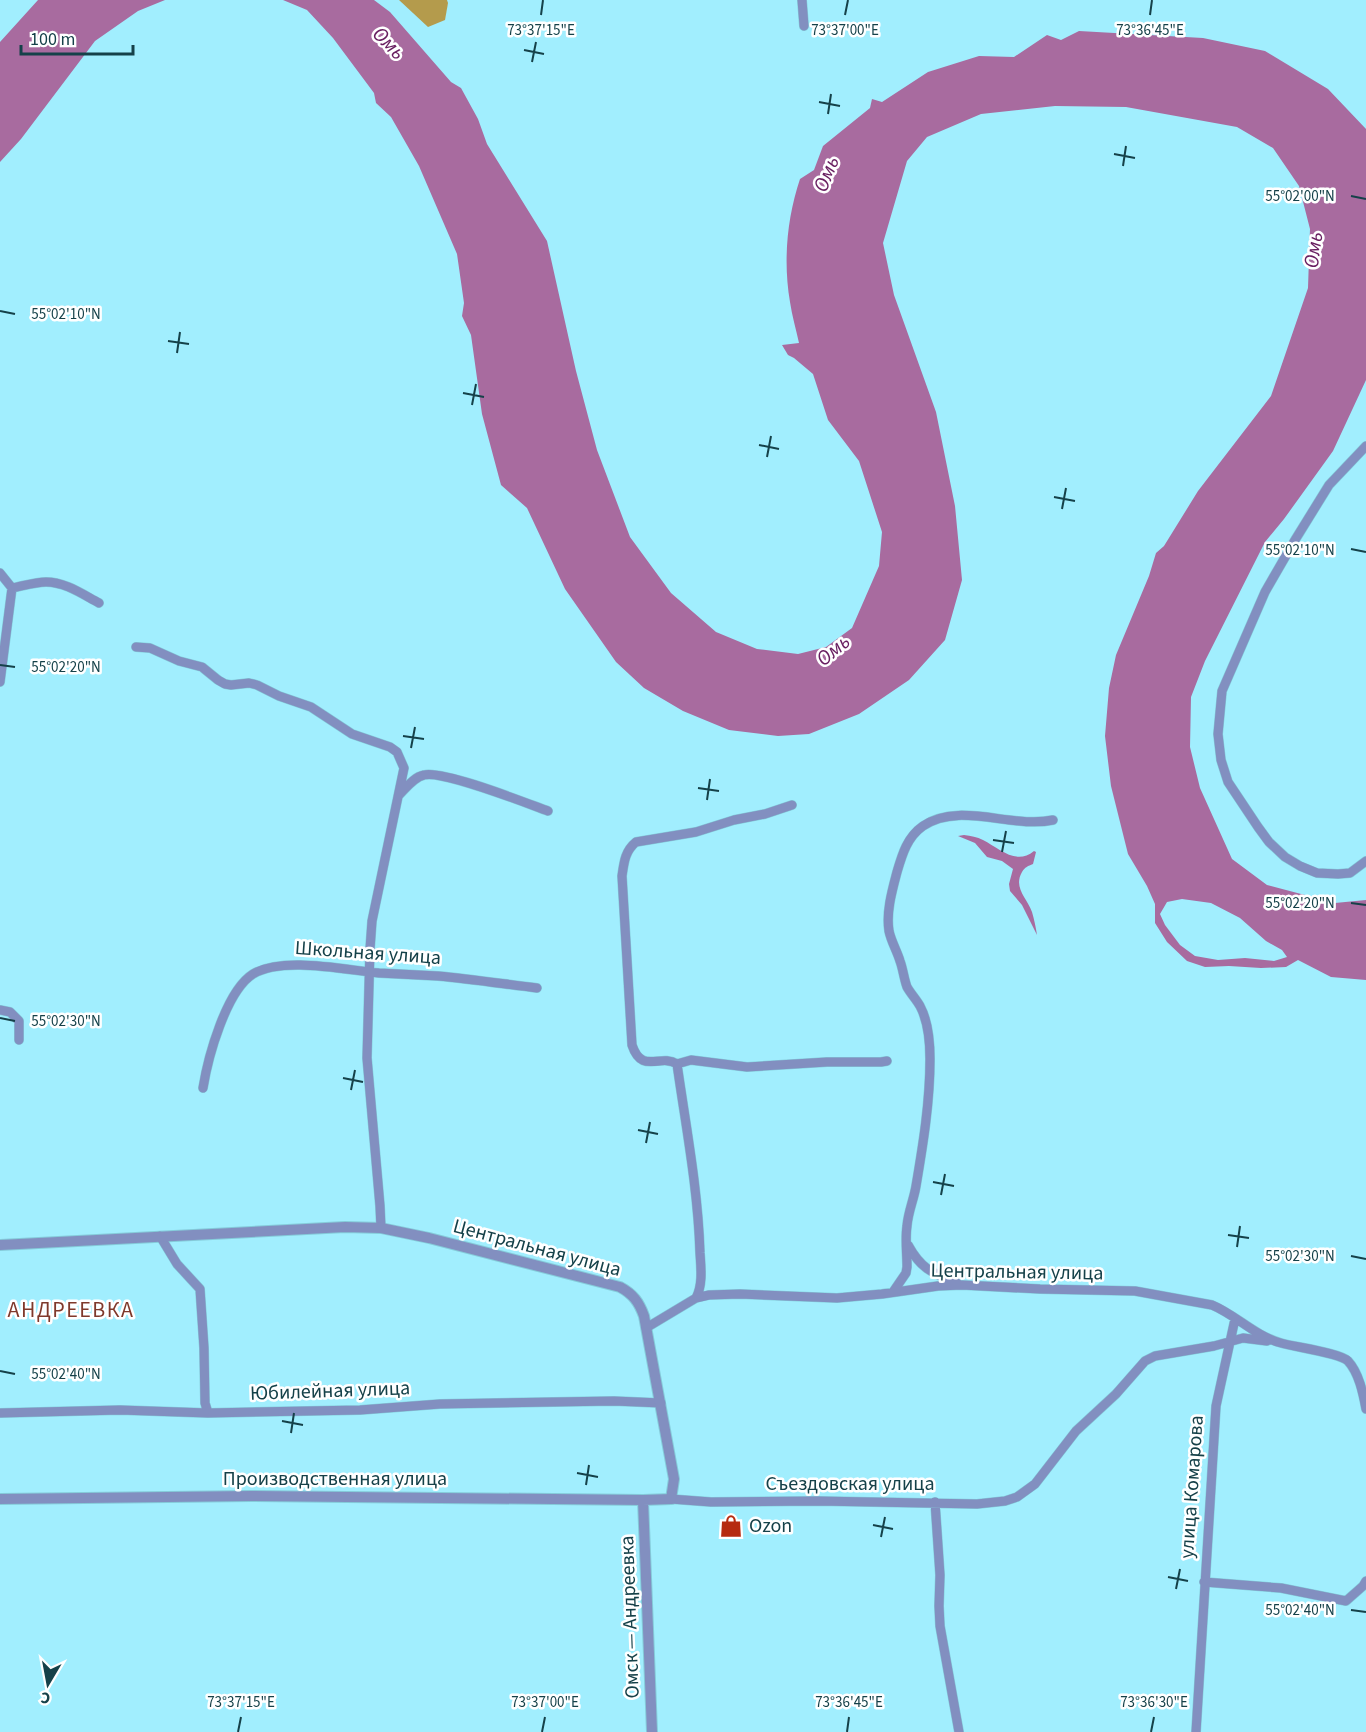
<svg xmlns="http://www.w3.org/2000/svg" width="1366" height="1732" viewBox="0 0 1366 1732" font-family="'Source Sans 3',sans-serif">
<style>
.forest{fill:#b49b4c}
.water{fill:#a86b9f;fill-rule:evenodd}
.lines{fill:none;stroke-linecap:round;stroke-linejoin:round}
.minor-casing{stroke:#85cbda;stroke-width:10}
.tertiary-casing{stroke:#85cbda;stroke-width:12}
.minor{stroke:#828fc0;stroke-width:9}
.tertiary{stroke:#828fc0;stroke-width:10}
.ticks{fill:none;stroke:#154149;stroke-width:2}
.labels{text-anchor:middle;dominant-baseline:central;stroke-width:5;stroke-linejoin:round;paint-order:stroke}
.street-label{font-size:20px;fill:#154149;stroke:#fff}
.poi-label{font-size:20px;fill:#154149;stroke:#fff;text-anchor:start}
.water-label{font-size:21px;font-style:italic;fill:#681e60;stroke:#fff}
.quarter-label{font-size:22px;letter-spacing:1.5px;fill:#7f392b;stroke:#fff}
.ticks-label{font-size:15px;text-anchor:middle;fill:#154149;stroke:#fff;stroke-width:5;stroke-linejoin:round;paint-order:stroke}
</style>
<rect width="100%" height="100%" fill="#a1eefe"/>
<!-- forest -->
<path class="forest" d="M399,0H447L448,3L445,20L428,27Z"/>
<!-- water -->
<path class="water" d="M38,0H165L138,11L95,41L21,139L0,162V42Z
M283,0H374L390,12L451,82L461,88L478,119L487,144L547,241L576,371L597,450L630,537L671,593L716,632L757,649L798,654L826,647L852,628L879,566L882,532L859,461L828,420L813,374L794,358L788,355L782,345L799,343C796,329 792,316 790,302C783,261 787,218 800,179L814,170L823,146L870,108L872,99L882,102L928,72L979,56L1014,57L1047,35L1061,40L1079,31L1203,38L1265,51L1328,89L1366,129V380L1333,451L1284,519L1265,542L1205,661L1191,697L1190,747L1200,788L1232,859L1267,885L1335,903L1366,900V980L1331,977L1298,960L1286,967L1261,968L1229,966L1205,967L1187,961L1167,942L1155,923V904L1147,886L1128,854L1111,786L1105,736L1109,688L1116,655L1149,576L1156,553L1164,546L1198,491L1271,396L1308,288L1310,229L1299,186L1273,148L1237,127L1126,107L1055,106L981,114L927,137L907,161L883,243L894,295L936,412L955,506L962,580L945,640L909,680L859,714L809,734L778,736L729,730L683,711L644,688L616,662L565,589L527,508L501,485L482,414L471,335L462,316L464,303L457,254L419,166L391,117L376,103L374,93L333,38L307,10ZM1182,899L1211,903L1240,918L1266,941L1282,950L1287,957L1274,961L1245,958L1218,960L1195,956L1180,945L1165,925L1160,914L1167,902Z
M964,835C971,836 977,837 983,840C999,848 1016,866 1034,851L1036,852L1033,864C1028,866 1025,867 1022,872C1013,888 1027,898 1032,912C1034,919 1036,928 1037,935L1022,905L1010,891L1009,884L1013,869L1002,861L987,857L975,843L958,836Z"/>
<g class="lines">
<!-- minor casing -->
<g class="minor-casing">
<path id="minor" d="M802,0L804,26
M1366,446L1329,485L1295,540L1265,592L1222,691L1218,734L1221,760L1228,782L1258,827L1269,842L1285,857L1300,866L1317,873L1338,874L1350,873L1366,861
M0,573L12,588
M12,588C23,586 35,582 46,582C65,582 82,594 99,603
M136,647L150,648L179,661L202,667L218,680L225,684L231,685L249,683L257,685L279,696L311,707L352,734L390,747L397,752L404,768L372,921L370,949L367,1058L380,1206L381,1228
M0,682L12,588
M399,795C406,788 414,777 424,775C443,770 526,803 548,811
M0,1010L10,1012L19,1021V1040
M677,1064C660,1053 642,1075 632,1045L622,876C624,862 625,851 636,842L696,832L734,820L765,814L792,805
M677,1064C686,1127 698,1189 700,1253C701,1268 703,1285 696,1298
M677,1064L691,1060L747,1067L827,1062H881L887,1061
M203,1088C208,1057 226,991 253,974C283,956 345,970 379,973C399,974 418,975 438,976C471,979 504,984 537,988
M160,1236L177,1264L200,1289L204,1348L205,1403L208,1413
M908,1245C921,1269 932,1273 957,1283
M893,1292L906,1273L907,1267C907,1253 905,1239 907,1226C908,1212 914,1199 916,1186C923,1145 930,1102 930,1059C930,1042 928,1021 920,1006C916,999 911,994 907,987C904,979 903,969 900,961C897,951 891,941 889,931C886,912 892,891 897,872C902,855 907,837 923,826C959,801 1012,829 1053,820
M646,1328L696,1298L709,1295L740,1294L837,1298L882,1294L938,1286L962,1285L1040,1289L1135,1291L1212,1305C1236,1315 1255,1336 1281,1343C1295,1347 1340,1353 1348,1361C1359,1373 1363,1393 1366,1409
M0,1413L120,1410L208,1413L360,1410L440,1404L614,1401L661,1403
M671,1499L711,1502L818,1501L977,1504L1005,1501L1017,1497L1035,1484L1076,1431L1116,1394L1145,1361L1155,1356L1214,1346L1243,1338L1267,1341
M935,1502L940,1575L939,1606L940,1626L959,1732
M1204,1582L1281,1588L1346,1601L1363,1586L1366,1581
M1196,1732L1216,1406L1235,1319"/>
</g>
<!-- tertiary casing -->
<g class="tertiary-casing">
<path id="tertiary" d="M0,1245L345,1227L381,1228L429,1238L620,1287C633,1294 639,1302 644,1316L674,1479L671,1499L643,1500L251,1496L0,1499
M643,1500L652,1732"/>
</g>
<!-- minor -->
<use href="#minor" class="minor"/>
<!-- tertiary -->
<use href="#tertiary" class="tertiary"/>
</g>
<!-- ticks -->
<path class="ticks" d="M541,15L543,0M845,15L848,0M1150,15L1152,0M524,50L544,54M532,62L536,42M819,102L840,106M828,114L831,94M1114,154L1135,158M1123,166L1126,146M1351,196L1366,199M0,311L15,314M168,341L189,344M177,353L180,332M463,393L484,397M472,405L476,384M759,445L779,449M767,457L771,436M1054,497L1075,501M1062,509L1066,488M1351,549L1366,552M0,665L15,667M403,736L424,739M411,748L415,727M698,788L719,791M707,800L710,779M993,840L1014,843M1002,852L1006,831M1351,903L1366,905M0,1018L15,1021M343,1078L363,1082M351,1090L355,1070M638,1130L658,1134M646,1143L650,1122M933,1182L954,1186M941,1195L945,1174M1228,1235L1249,1238M1237,1247L1240,1226M1351,1256L1366,1259M0,1371L15,1374M282,1421L303,1425M291,1433L294,1413M577,1473L598,1477M586,1485L589,1465M873,1525L893,1529M881,1537L885,1517M1168,1577L1188,1581M1176,1589L1180,1569M1351,1610L1366,1612M238,1732L241,1717M542,1732L545,1717M847,1732L849,1717M1151,1732L1154,1717"/>
<!-- icons -->
<defs>
<g id="shop-bare" transform="scale(1.8)"><path d="M-5-2.5h2.3a2.7 3.5 0 0 1 5.4 0H5L5.5 6h-11ZM-1.5-2.5h3a1.5 2.3 0 0 0-3 0Z" fill="#b62a10" stroke="#fff" stroke-width="2.5" paint-order="stroke"/></g>
</defs>
<g fill-rule="evenodd">
<use href="#shop-bare" x="731" y="1526"/>
</g>
<g class="labels">
<!-- street labels -->
<g class="street-label">
<text transform="translate(368 953) rotate(4)">Школьная улица</text>
<text transform="translate(537 1248) rotate(15)">Центральная улица</text>
<text transform="translate(1017 1272) rotate(1)">Центральная улица</text>
<text transform="translate(330 1391) rotate(-2)">Юбилейная улица</text>
<text x="335" y="1479">Производственная улица</text>
<text x="850" y="1484">Съездовская улица</text>
<text transform="translate(1192 1487) rotate(-86)">улица Комарова</text>
<text transform="translate(630 1617) rotate(-92)">Омск — Андреевка</text>
</g>
<!-- poi labels -->
<g class="poi-label">
<text x="749" y="1526">Ozon</text>
</g>
<!-- water labels -->
<g class="water-label">
<text transform="translate(389 43) rotate(46)">Омь</text>
<text transform="translate(826 174) rotate(-68)">Омь</text>
<text transform="translate(1313 250) rotate(-82)">Омь</text>
<text transform="translate(833 650) rotate(-39)">Омь</text>
</g>
<!-- quarter labels -->
<g class="quarter-label">
<text x="71" y="1310">АНДРЕЕВКА</text>
</g>
</g>
<g class="ticks-label">
<text x="541" y="35">73°37'15"E</text>
<text x="845" y="35">73°37'00"E</text>
<text x="1150" y="35">73°36'45"E</text>
<text x="1300" y="201">55°02'00"N</text>
<text x="66" y="319">55°02'10"N</text>
<text x="1300" y="555">55°02'10"N</text>
<text x="66" y="672">55°02'20"N</text>
<text x="1300" y="908">55°02'20"N</text>
<text x="66" y="1026">55°02'30"N</text>
<text x="1300" y="1261">55°02'30"N</text>
<text x="66" y="1379">55°02'40"N</text>
<text x="1300" y="1615">55°02'40"N</text>
<text x="241" y="1707">73°37'15"E</text>
<text x="545" y="1707">73°37'00"E</text>
<text x="849" y="1707">73°36'45"E</text>
<text x="1154" y="1707">73°36'30"E</text>
</g>
<!-- north arrow -->
<g transform="translate(48 1684) rotate(190)" stroke="#ffffff" stroke-width="4.5" paint-order="stroke">
<path d="M0-4.5L10 22L0 15L-10 22Z" fill="#154149"/>
<text y="-9" font-size="16" font-weight="bold" text-anchor="middle" fill="#154149">С</text>
</g>
<!-- scale -->
<path d="M21 45v9h112v-9" fill="none" stroke="#154149" stroke-width="3"/>
<text x="30" y="45" font-size="18" fill="#154149" stroke="#ffffff" stroke-width="4.5" paint-order="stroke">100 m</text>
</svg>
